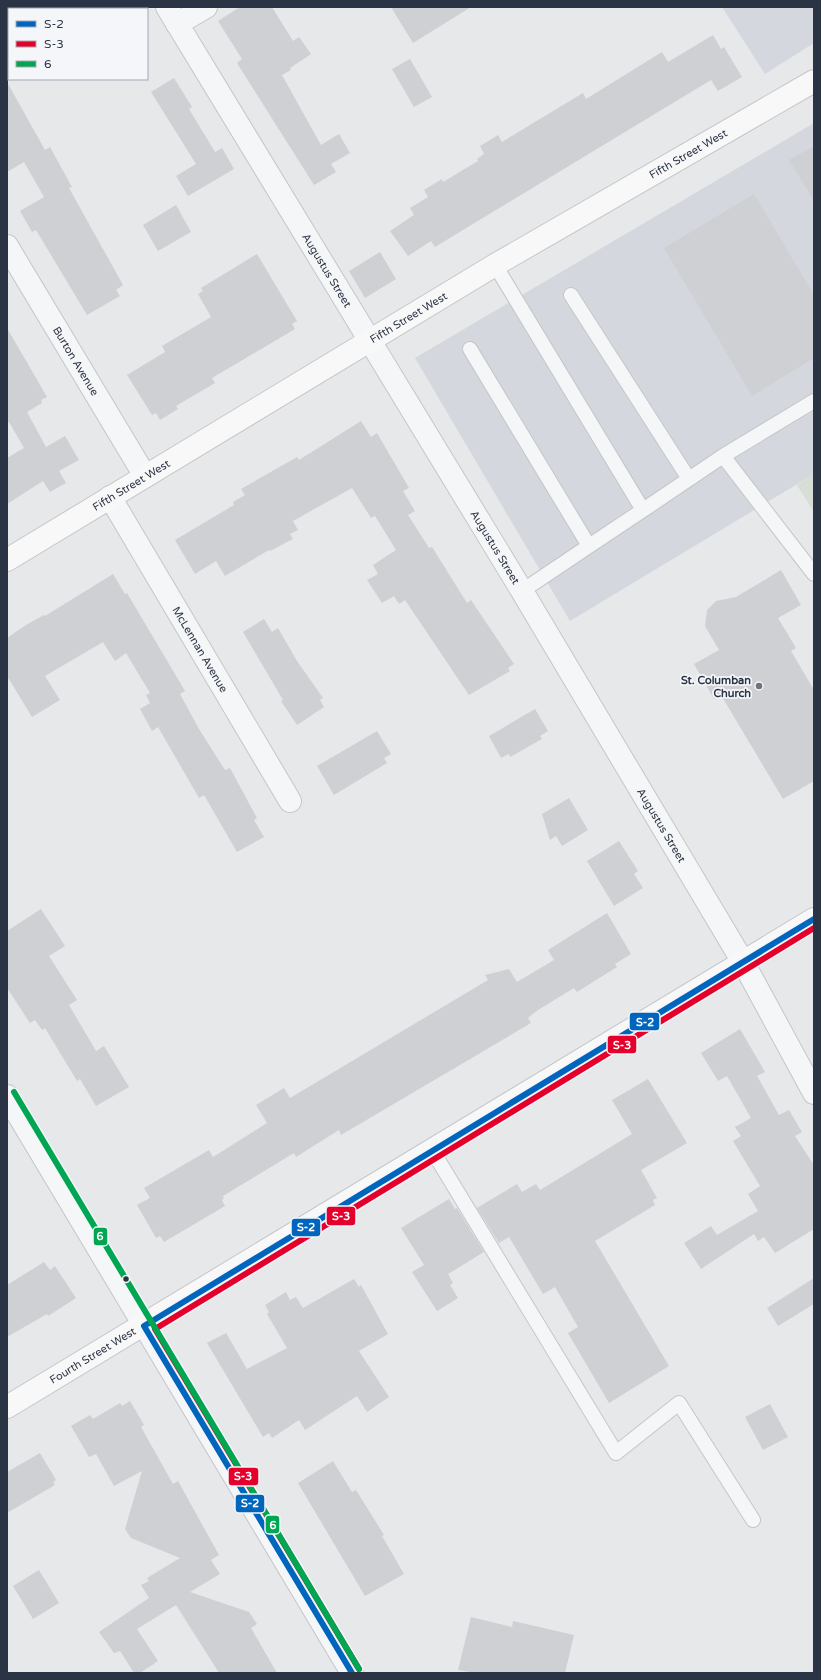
<svg xmlns="http://www.w3.org/2000/svg" width="821" height="1680" viewBox="0 0 821 1680" font-family="'Varela Round',sans-serif">
<style>
.built{fill:#d4d7dd}
.green{fill:#d6ded6}
.building{fill:#ced0d3}
.lines{fill:none;stroke-linecap:round;stroke-linejoin:round}
.lane-casing{stroke:#c4c6c8;stroke-width:16}
.street-casing{stroke:#c4c6c8;stroke-width:24}
.secondary-casing{stroke:#c4c6c8;stroke-width:24}
.lane{stroke:#f5f6f7;stroke-width:14}
.street{stroke:#f5f6f7;stroke-width:22}
.secondary{stroke:#f8f8f8;stroke-width:22}
.bus-1-casing{stroke:#f4f6f9;stroke-width:9}
.bus-2-casing{stroke:#f4f6f9;stroke-width:9}
.bus-3-casing{stroke:#f4f6f9;stroke-width:9}
.bus-1{stroke:#0065bd;stroke-width:6}
.bus-2{stroke:#e4002b;stroke-width:6}
.bus-3{stroke:#00a651;stroke-width:6}
.poi-dot{fill:#6c737f;stroke:#f4f6f9;stroke-width:1.5}
.bus-dot{fill:#2b3445;stroke:#f4f6f9;stroke-width:1.5}
.labels{text-anchor:middle;dominant-baseline:central;stroke-width:3.5;stroke-linejoin:round;paint-order:stroke}
.street-label{font-size:11px;fill:#2b3445;stroke:#f4f6f9}
.poi-label{font-size:11px;font-weight:bold;fill:#2b3445;stroke:#f4f6f9;text-anchor:end}
.line-badge{stroke:#f4f6f9;stroke-width:1.5}
.badge-label{font-size:11px;text-anchor:middle;font-weight:bold;fill:#fff}
</style>
<rect width="100%" height="100%" fill="#e6e8ea"/>
<!-- built -->
<path class="built" d="M722,7H814V43L765,74Z
M814,123V474L570,621L415,358Z"/>
<!-- green -->
<path class="green" d="M814,474V512L797,485Z"/>
<!-- building -->
<path class="building" d="M240,7H272L293,41L299,37L311,54L290,68L291,70L282,75L321,145L339,134L350,153L331,164L336,172L314,185L237,63L242,59L218,21Z
M391,7H471L413,43Z
M713,35L721,49L724,47L742,77L718,91L711,80L435,247L431,241L408,256L390,231L414,215L410,208L428,197L424,190L442,179L443,182L478,161L477,159L484,154L480,146L498,135L502,142L583,93L586,99L662,52L668,62Z
M410,59L432,97L414,107L392,69Z
M174,78L192,107L189,109L215,152L222,148L234,169L188,196L176,176L196,164L151,92Z
M7,82L45,150L50,147L72,187L69,188L123,285L116,290L120,296L87,315L36,230L32,232L20,211L44,197L24,162L7,172Z
M814,146V200L789,160Z
M754,194L814,295V358L752,396L664,248Z
M176,205L191,232L158,251L143,225Z
M380,252L396,279L365,298L349,271Z
M257,254L297,321L292,324L295,329L212,378L215,383L176,406L178,409L160,420L156,413L152,415L127,375L165,352L162,346L211,317L198,294L203,291L201,288Z
M7,328L47,397L41,400L42,403L27,412L46,447L65,436L79,460L59,471L66,483L50,492L43,481L7,504V458L24,448L9,422L7,423Z
M361,421L371,437L377,433L409,488L403,491L415,511L408,515L429,548L432,547L467,603L471,600L514,664L508,668L510,671L469,695L405,600L399,604L394,596L382,603L367,580L378,574L373,565L396,550L375,516L371,518L352,488L293,521L298,530L290,534L293,539L270,551L269,550L225,576L216,561L195,574L175,540L234,505L233,502L245,495L241,489L297,457L299,460Z
M781,570L801,605L778,618L796,648L791,651L814,690V781L783,799L721,695L714,699L694,664L719,650L705,626L707,610L716,601L736,597Z
M113,574L125,594L127,593L185,691L180,694L199,729L225,770L230,768L257,818L254,820L264,837L237,852L204,795L199,798L158,727L152,731L140,709L150,703L146,695L150,693L126,653L115,661L103,642L45,676L60,700L32,717L7,676V638L26,625L44,615L45,616Z
M264,619L272,632L278,628L297,661L323,698L320,700L324,707L297,725L281,701L283,700L243,632Z
M535,709L548,731L540,736L542,739L510,757L509,754L501,758L489,736Z
M377,731L391,754L384,758L387,763L334,795L317,766Z
M569,798L588,830L562,846L556,836L550,840L542,814Z
M619,841L638,871L634,874L643,888L614,906L587,861Z
M41,909L65,946L49,956L77,1000L69,1005L96,1051L104,1046L129,1087L96,1106L80,1079L77,1081L45,1028L42,1030L35,1020L30,1023L7,988V931Z
M607,913L631,954L615,964L617,967L577,992L574,988L538,1010L528,1018L531,1023L341,1135L339,1130L296,1157L294,1153L223,1196L224,1198L222,1200L225,1206L164,1242L160,1236L156,1238L137,1205L150,1198L144,1188L209,1150L213,1157L267,1123L256,1105L284,1088L290,1098L488,980L485,975L509,969L517,982L554,960L548,950Z
M740,1029L765,1072L757,1076L779,1115L789,1110L802,1132L795,1136L814,1165V1229L775,1253L764,1237L758,1241L754,1234L701,1269L684,1243L711,1226L717,1235L758,1211L748,1194L760,1186L733,1141L741,1136L735,1127L751,1118L727,1076L718,1081L701,1053Z
M648,1079L687,1143L641,1170L657,1198L653,1200L655,1205L595,1241L669,1366L609,1403L568,1333L578,1327L555,1287L543,1294L509,1237L499,1243L477,1208L517,1184L522,1192L536,1184L540,1190L632,1134L612,1100Z
M449,1199L455,1209L457,1208L484,1252L448,1274L453,1283L450,1285L458,1298L437,1311L412,1272L424,1265L401,1228Z
M44,1262L50,1270L55,1266L76,1298L48,1316L47,1314L7,1337V1285Z
M814,1278V1304L778,1326L767,1308Z
M354,1279L359,1287L361,1285L388,1334L359,1351L389,1397L367,1412L357,1396L305,1430L299,1420L272,1438L269,1433L263,1437L207,1343L226,1333L247,1369L287,1348L267,1314L269,1312L265,1305L286,1292L290,1300L296,1297L303,1308Z
M130,1401L144,1425L141,1427L173,1484L178,1481L219,1555L211,1560L220,1574L190,1592L249,1612L257,1624L251,1628L277,1673H219L176,1605L137,1629L158,1661L140,1673H134L120,1651L114,1653L99,1632L149,1598L141,1585L149,1581L147,1578L180,1558L131,1538L125,1529L142,1471L114,1486L96,1454L89,1457L71,1426L90,1415L93,1419L120,1403L122,1406Z
M770,1404L788,1437L763,1450L745,1417Z
M40,1453L56,1480L53,1482L55,1485L7,1513V1472Z
M333,1461L352,1492L356,1490L384,1535L382,1536L404,1574L365,1596L298,1483Z
M39,1570L59,1603L33,1619L13,1586Z
M471,1617L512,1627L513,1621L574,1635L565,1673H475L458,1670Z"/>
<g class="lines">
<!-- lane casing -->
<g class="lane-casing">
<path id="lane" d="M571,295L689,479L643,510
M470,349L589,546L643,510L495,265
M723,456L814,574
M689,479L723,456L814,401
M522,591L589,546
M432,1150L616,1453L679,1403L753,1520"/>
</g>
<!-- street casing -->
<g class="street-casing">
<g id="street">
<path id="s1" d="M167,7L522,591L743,962L814,1093"/>
<path d="M177,24L206,7"/>
<path id="s2" d="M7,246L145,476"/>
<path id="s3" d="M110,497L290,801"/>
<path d="M7,1096L352,1673"/>
</g>
</g>
<!-- secondary casing -->
<g class="secondary-casing">
<g id="secondary">
<path id="s4" d="M7,560L495,265L814,81"/>
<path id="s5" d="M7,1407L814,919"/>
</g>
</g>
<!-- lane -->
<use href="#lane" class="lane"/>
<!-- street -->
<use href="#street" class="street"/>
<!-- secondary -->
<use href="#secondary" class="secondary"/>
<!-- bus-1 casing -->
<g class="bus-1-casing">
<path id="bus-1" d="M352,1673L144,1326L814,919"/>
</g>
<!-- bus-2 casing -->
<g class="bus-2-casing">
<path id="bus-2" d="M359,1669L155,1329L814,928"/>
</g>
<!-- bus-3 casing -->
<g class="bus-3-casing">
<path id="bus-3" d="M14,1092L359,1669"/>
</g>
<!-- bus-1 -->
<use href="#bus-1" class="bus-1"/>
<!-- bus-2 -->
<use href="#bus-2" class="bus-2"/>
<!-- bus-3 -->
<use href="#bus-3" class="bus-3"/>
</g>
<!-- markers -->
<circle class="poi-dot" cx="759" cy="686" r="4"/>
<circle class="bus-dot" cx="126" cy="1279" r="3.5"/>
<g class="labels">
<!-- street labels -->
<g class="street-label">
<text stroke="none"><textPath href="#s4" startOffset="793">Fifth Street West</textPath></text>
<text stroke="none"><textPath href="#s1" startOffset="308">Augustus Street</textPath></text>
<text stroke="none"><textPath href="#s4" startOffset="469">Fifth Street West</textPath></text>
<text stroke="none"><textPath href="#s2" startOffset="134">Burton Avenue</textPath></text>
<text stroke="none"><textPath href="#s4" startOffset="145">Fifth Street West</textPath></text>
<text stroke="none"><textPath href="#s1" startOffset="632">Augustus Street</textPath></text>
<text stroke="none"><textPath href="#s3" startOffset="177">McLennan Avenue</textPath></text>
<text stroke="none"><textPath href="#s1" startOffset="956">Augustus Street</textPath></text>
<text stroke="none"><textPath href="#s5" startOffset="100">Fourth Street West</textPath></text>
</g>
<!-- poi labels -->
<g class="poi-label">
<text x="751" y="680">St. Columban<tspan x="751" dy="13">Church</tspan></text>
</g>
</g>
<g class="line-badge">
<rect x="629" y="1012" width="31" height="19" rx="4" fill="#0065bd"/>
<rect x="607" y="1035" width="30" height="19" rx="4" fill="#e4002b"/>
<rect x="326" y="1206" width="30" height="20" rx="4" fill="#e4002b"/>
<rect x="291" y="1218" width="30" height="19" rx="4" fill="#0065bd"/>
<rect x="93" y="1227" width="15" height="19" rx="4" fill="#00a651"/>
<rect x="228" y="1467" width="31" height="19" rx="4" fill="#e4002b"/>
<rect x="235" y="1494" width="30" height="19" rx="4" fill="#0065bd"/>
<rect x="265" y="1515" width="15" height="19" rx="4" fill="#00a651"/>
</g>
<g class="badge-label">
<text x="645" y="1026">S-2</text>
<text x="622" y="1049">S-3</text>
<text x="341" y="1220">S-3</text>
<text x="306" y="1231">S-2</text>
<text x="100" y="1240">6</text>
<text x="243" y="1480">S-3</text>
<text x="250" y="1507">S-2</text>
<text x="273" y="1529">6</text>
</g>
<!-- border -->
<rect width="821" height="1680" fill="none" stroke="#2b3445" stroke-width="16"/>
<!-- legend -->
<rect x="8" y="8" width="140" height="72" fill="#f4f6f9" stroke="#a4a8b1"/>
<rect x="16" y="21" width="20" height="6" fill="#0065bd" stroke="#a4a8b1"/>
<text x="44" y="28" font-size="12" fill="#2b3445">S-2</text>
<rect x="16" y="41" width="20" height="6" fill="#e4002b" stroke="#a4a8b1"/>
<text x="44" y="48" font-size="12" fill="#2b3445">S-3</text>
<rect x="16" y="61" width="20" height="6" fill="#00a651" stroke="#a4a8b1"/>
<text x="44" y="68" font-size="12" fill="#2b3445">6</text>
</svg>
